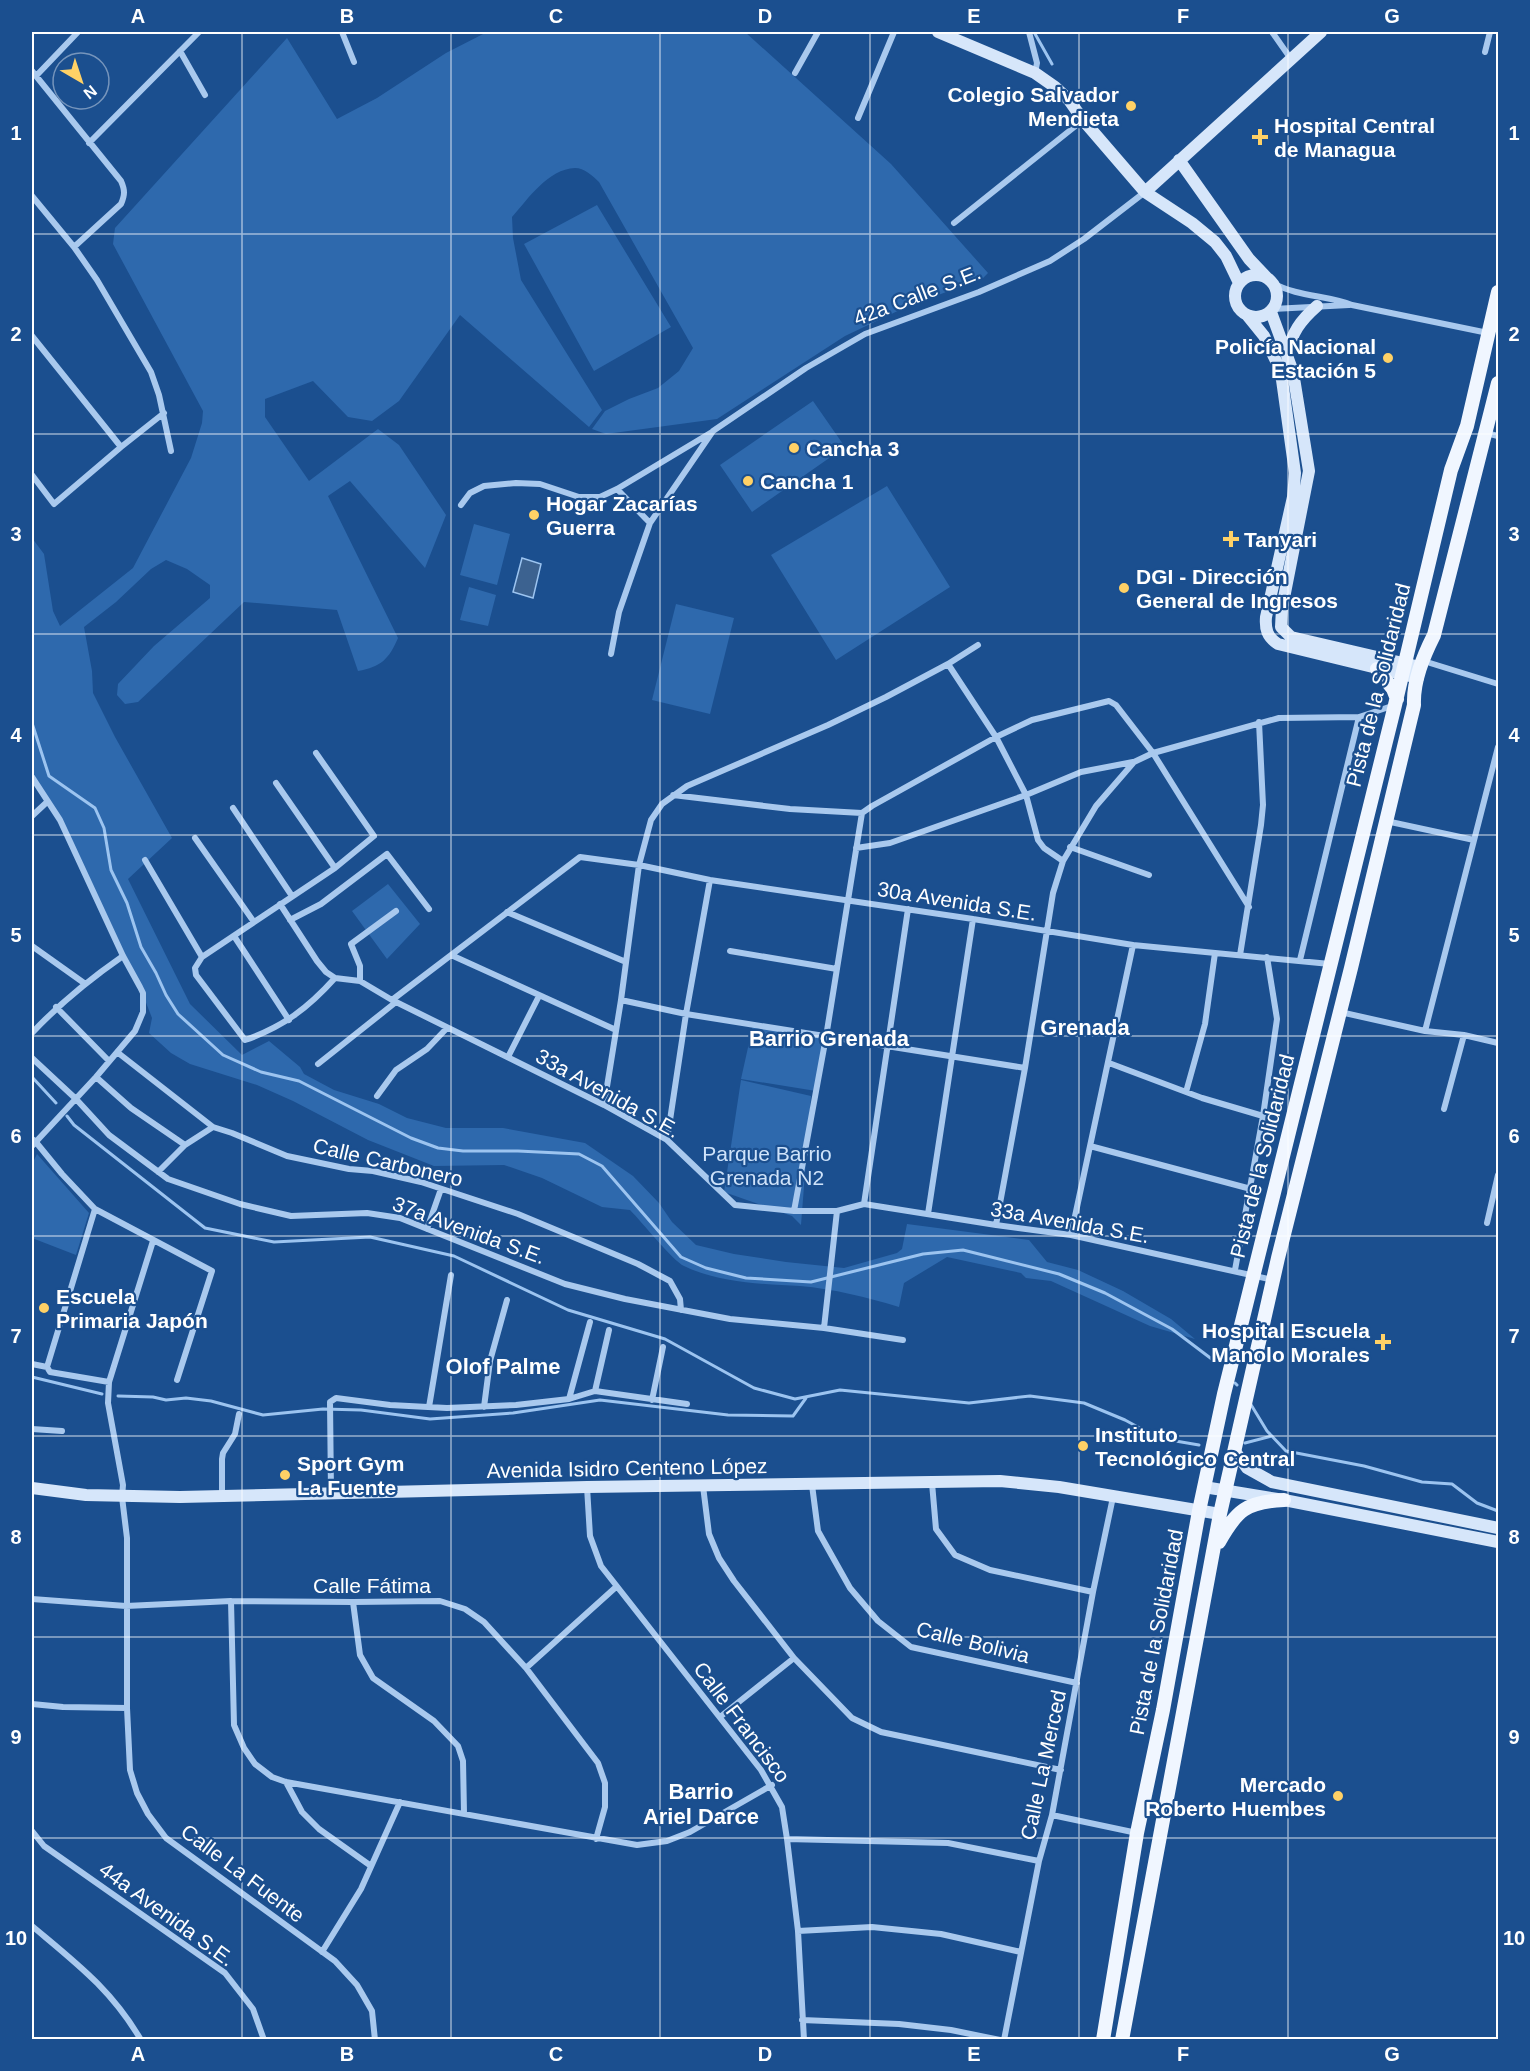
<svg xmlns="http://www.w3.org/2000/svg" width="1530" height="2071" viewBox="0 0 1530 2071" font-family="Arial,sans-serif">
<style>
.green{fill:#2e69ad}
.water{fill:#3c6290;stroke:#9cc4f0;stroke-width:1.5}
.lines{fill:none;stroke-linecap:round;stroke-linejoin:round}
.stream{stroke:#9cc4f0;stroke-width:3}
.street{stroke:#a9c9ee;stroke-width:6}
.secondary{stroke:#d6e6fa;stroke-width:12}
.primary{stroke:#f0f6ff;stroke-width:14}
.grid{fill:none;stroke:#fff;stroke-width:1.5;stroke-opacity:0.55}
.poi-dot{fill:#ffd166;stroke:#1b4f8f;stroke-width:2}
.labels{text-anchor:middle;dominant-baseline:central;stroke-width:4.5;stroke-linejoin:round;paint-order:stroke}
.poi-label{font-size:21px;font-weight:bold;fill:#fff;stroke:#1b4f8f;text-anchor:start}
.street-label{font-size:21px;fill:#fff;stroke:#1b4f8f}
.park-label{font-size:21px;fill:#cfe3fa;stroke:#1b4f8f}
.neighbourhood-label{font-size:22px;font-weight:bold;fill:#fff;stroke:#1b4f8f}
.neatline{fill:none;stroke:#fff;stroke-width:2}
.grid-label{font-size:20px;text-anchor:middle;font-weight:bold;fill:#fff}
</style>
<rect width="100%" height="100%" fill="#1b4f8f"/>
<!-- green -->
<path class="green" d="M487,32H745L891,164L988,273L983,278L904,308L845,336L717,419L606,434L592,429L605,411L629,399L658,388L679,371L693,348L599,182C593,176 584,168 575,168C548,169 528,199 512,217L513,238L521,280L602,410L589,427L460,315L399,401L372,421L348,417L313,381L265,399V417L309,481L378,429L399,445L446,515L425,568L350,481L328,496L398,638C389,659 381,667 358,671L337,610L244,602L138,702L125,704L117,695L118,684L154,646L210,598V585L187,569L166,560L151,569L116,602L84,627L92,671L93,693L115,737L172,838L128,879L190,1004L242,1055L269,1041L300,1067L304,1074L334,1090L379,1104L407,1118L446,1128H503L585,1143L633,1176L659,1203L672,1222L696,1245L734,1254L786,1262L844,1268L897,1253L902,1249L907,1224L1029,1240L1047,1262L1078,1270L1123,1291L1171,1319L1195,1339L1150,1326L1051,1281L1026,1278L1021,1273L947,1257L904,1283L899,1307C866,1297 834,1289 800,1286C762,1284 719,1283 684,1266C673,1261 641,1221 630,1210L602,1207L542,1178L504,1165L434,1166L368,1140L293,1101L257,1085L190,1064L171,1053L149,1033L152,1018L140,987L60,820L32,777V538L44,554L53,611L60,626L133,568L191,458L202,423L203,411L113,244L115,228L287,38L337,119L377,98L446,53Z
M597,205L671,327L594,371L524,244Z
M813,401L845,447L752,512L720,465Z
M887,486L950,587L836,660L771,555Z
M474,524L510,534L497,585L460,575Z
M469,587L496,595L488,626L460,620Z
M676,604L734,618L710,714L652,700Z
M388,884L420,924L387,959L352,911Z
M753,1025L826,1037L816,1091L741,1079Z
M741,1080L811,1096L801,1225L792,1216L724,1192Z
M37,1154L89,1213L76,1255L32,1238V1164Z"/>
<!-- water -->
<path class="water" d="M522,558L541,564L533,598L513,592Z"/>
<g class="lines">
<!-- stream -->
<path class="stream" d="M1034,32L1052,64
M32,723L49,776L95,808L104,828L111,870L127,903L141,947L156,973L166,995L178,1014L223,1055L261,1072L299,1081L411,1138L438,1148L463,1151H518L579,1154L602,1166L681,1257L706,1268L746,1278L811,1282L923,1254L963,1250L1059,1274L1105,1293L1172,1329L1213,1360
M32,1077L56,1103
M67,1116L74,1125L205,1228L274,1242L370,1237L454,1256L568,1310L665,1339L754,1388L795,1399L840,1390L969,1403L1030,1396L1084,1403L1125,1420L1158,1438L1199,1445
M32,1377L102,1394
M1235,1383L1237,1385
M118,1396L153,1397L166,1400L186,1398L211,1401L263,1415L323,1409L361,1410L430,1419L513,1413L600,1400L728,1415L793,1416L806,1398
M1250,1403L1267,1431L1286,1451L1364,1466L1422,1482L1452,1484L1477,1503L1498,1511
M1245,1443L1272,1436"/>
<!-- street -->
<path class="street" d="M342,32L354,62
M1029,32L1037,63L1035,73
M1272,32L1291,59
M180,51L205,95
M1485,52L1490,32
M32,71L121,181C125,190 125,195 121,204L74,247
M795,73L818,32
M36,76L78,32
M858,118L894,32
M89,143L199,32
M32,196L74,247L97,280L151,372L159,395L171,451
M954,223L1083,120
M1273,283C1298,297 1326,295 1352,305L1488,333
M1273,309L1349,305
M32,336L121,447
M1486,433L1498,436
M32,475L54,504L121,447L164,413
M617,489L650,523
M461,505L470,493L484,486L516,483L540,484L579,497H600L617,489L712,432
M978,645L948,664L996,737L1026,795L1038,840L1044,848L1063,861
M611,654L619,612L650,523L713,431L806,368L865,334L979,292L1050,261L1084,239L1145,192
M1430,663L1498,684
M316,753L374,836L335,868L202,957L195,968L196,975L245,1040C283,1027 308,1008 335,978
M32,777L60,820L123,956L140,987L143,993V1012L135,1031L96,1077L32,1146
M276,783L335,868
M673,795L790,809L862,813
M233,808L292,896
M32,816L47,802
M1386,821L1474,840
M195,838L254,922
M1070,847L1149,875
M856,848L890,843L1026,795L1081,772L1133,762
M145,860L202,957
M280,904L317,961L326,972L335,978L360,981L392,1000L604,1105L667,1140L735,1205L794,1211H837L864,1204L996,1225L1071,1235L1273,1280
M507,912L626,962
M290,920L321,904L387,854L429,909
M234,936L289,1020
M32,946L84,983
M730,951L837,969
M451,955L616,1030
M1240,955L1261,825L1263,805L1259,722
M1300,960L1359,717
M360,981V966L351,944L396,911
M392,1000L580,857L639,865L710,880L973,919L1133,945L1330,964
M621,1000L686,1014L1025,1068
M56,1007L109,1061
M1340,1012L1425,1031L1464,1035L1498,1043
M1425,1031L1498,747
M32,1033C60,1003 90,979 123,956
M117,1052L213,1127L232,1133L287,1156L349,1169L373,1171L421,1182L518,1214L638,1264L670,1281L680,1299L681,1310
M508,1057L539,996
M32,1058L76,1099L109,1135L168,1179L240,1204L291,1216L367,1213L400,1218L565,1284L625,1299L730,1319L824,1328L837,1211
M1109,1063L1202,1098L1263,1116
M318,1064L396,1002
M96,1077L131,1108L185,1145
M1186,1092L1205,1024L1215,953
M377,1096L396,1070L427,1049L447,1028
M604,1105L621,1000L639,865L651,820L662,804L687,786L828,725L886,697L948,664
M1444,1109L1464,1035
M32,1139L35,1141L62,1174L95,1209L212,1271L177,1380
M667,1140L686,1014L710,880
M1090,1146L1251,1189
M158,1172L185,1145L213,1127
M864,1204L908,909
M794,1211L826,1037L862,813L872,806L996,737L1032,720L1109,701L1116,705L1153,753L1249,907
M928,1214L973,919
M1487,1223L1498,1175
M996,1225L1025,1068L1053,893L1063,861L1096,806L1134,762L1153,753L1279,718L1359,717L1395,705
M427,1229L441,1189
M1071,1235L1133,945
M153,1241L109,1382L108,1403L123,1485L122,1497L127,1538V1708L130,1770L137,1793L148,1814L166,1838L335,1961L357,1985L372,2011L375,2040
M1235,1270L1263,1116L1277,1019L1267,957
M824,1328L903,1340
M32,1364L47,1367L50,1372L109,1382
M47,1367L95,1209
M595,1391L609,1330
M569,1399L590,1322
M652,1400L663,1347
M429,1407L451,1275
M484,1407L490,1361L507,1300
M32,1429L62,1431
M932,1483L936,1529L955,1555L990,1570L1093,1592
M812,1485L818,1531L850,1588L878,1621L911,1647L1077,1683
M703,1486L709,1534L719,1558L734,1581L794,1658L852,1718L881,1732L1061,1770
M587,1487L590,1536L601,1566L761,1770L782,1807L787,1839L798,1931L804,2040
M331,1493L330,1402L336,1398L390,1405L447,1408L516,1405L569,1399L595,1391L687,1404
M222,1496V1459L223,1453L235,1434L239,1414
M32,1599L126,1606L231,1601L353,1602L440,1601L465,1609L484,1622L526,1668L598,1763L605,1783V1807L596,1839
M231,1601L234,1725L244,1748L255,1764L272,1777L286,1782L637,1845L667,1841L690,1832L772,1785
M353,1602L360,1655L373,1678L434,1721L458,1746L463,1761L464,1813
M526,1668L616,1587
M32,1704L63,1707L127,1708
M720,1717L794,1658
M286,1782L302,1812L319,1829L371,1866
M1052,1815L1137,1833
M32,1831L44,1846L225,1973L253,2009L264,2040
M787,1839L948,1843L1039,1861
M32,1926C76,1963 111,1989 141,2040
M798,1931L872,1927L941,1934L1021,1952
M322,1952L361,1889L400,1802
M802,2020L899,2024L951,2030L1000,2040
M1004,2040L1039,1861L1052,1815L1093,1592L1113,1497"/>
<!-- secondary -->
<path class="secondary" d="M938,32L1035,73L1055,87L1069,100L1083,120L1145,192L1192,223L1215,242L1226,256L1239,283
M1179,160L1249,259L1267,278
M1145,192L1321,32
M1235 296a21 21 0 1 1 42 0a21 21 0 1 1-42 0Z
M1271,312L1293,372L1309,471L1282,608L1281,627L1291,637L1420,667
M1247,315L1264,336L1277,363L1282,380L1295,473L1293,497L1266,617C1265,629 1267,637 1278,644L1418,678
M1288,354C1291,333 1301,320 1317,306
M1234,1450L1247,1468L1272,1482L1498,1528
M1204,1487L1284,1500L1498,1542
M32,1488L86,1495L180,1497L587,1487L1000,1481L1059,1487L1220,1514"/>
<!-- primary -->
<path class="primary" d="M1377,669L1393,689L1397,699
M1219,1542C1237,1510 1246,1502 1284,1500
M1103,2040L1137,1833L1163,1710L1199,1511L1224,1394L1395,705L1451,470L1467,426L1498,292
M1122,2040L1220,1514L1278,1258L1351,968L1414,705C1413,681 1423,657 1434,635L1498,383"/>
</g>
<!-- grid -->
<path class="grid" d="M242,32V2040M451,32V2040M660,32V2040M870,32V2040M1079,32V2040M1288,32V2040M32,234H1498M32,434H1498M32,634H1498M32,835H1498M32,1036H1498M32,1236H1498M32,1436H1498M32,1637H1498M32,1838H1498"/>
<!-- markers -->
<g class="poi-dot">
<circle cx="1131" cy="106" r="6"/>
<path d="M1257 128h6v6h6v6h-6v6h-6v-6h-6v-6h6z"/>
<circle cx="1388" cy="358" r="6"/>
<circle cx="794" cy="448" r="6"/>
<circle cx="748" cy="481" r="6"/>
<circle cx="534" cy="515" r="6"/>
<path d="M1228 530h6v6h6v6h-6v6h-6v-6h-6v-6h6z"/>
<circle cx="1124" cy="588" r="6"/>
<circle cx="44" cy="1308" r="6"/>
<path d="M1380 1333h6v6h6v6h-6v6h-6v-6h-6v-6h6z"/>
<circle cx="1083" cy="1446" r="6"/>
<circle cx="285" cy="1475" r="6"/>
<circle cx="1338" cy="1796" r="6"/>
</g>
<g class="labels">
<!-- poi labels -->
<g class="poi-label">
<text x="1119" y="94" text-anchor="end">Colegio Salvador<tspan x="1119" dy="24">Mendieta</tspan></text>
<text x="1274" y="125">Hospital Central<tspan x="1274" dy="24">de Managua</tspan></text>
<text x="1376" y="346" text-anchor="end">Policía Nacional<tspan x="1376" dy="24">Estación 5</tspan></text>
<text x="806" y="448">Cancha 3</text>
<text x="760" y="481">Cancha 1</text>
<text x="546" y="503">Hogar Zacarías<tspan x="546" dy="24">Guerra</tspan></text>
<text x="1244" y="539">Tanyari</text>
<text x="1136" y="576">DGI - Dirección<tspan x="1136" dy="24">General de Ingresos</tspan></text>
<text x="56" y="1296">Escuela<tspan x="56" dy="24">Primaria Japón</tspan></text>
<text x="1370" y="1330" text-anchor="end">Hospital Escuela<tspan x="1370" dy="24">Manolo Morales</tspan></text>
<text x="1095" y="1434">Instituto<tspan x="1095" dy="24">Tecnológico Central</tspan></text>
<text x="297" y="1463">Sport Gym<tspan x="297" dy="24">La Fuente</tspan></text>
<text x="1326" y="1784" text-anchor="end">Mercado<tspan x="1326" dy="24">Roberto Huembes</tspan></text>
</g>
<!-- street labels -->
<g class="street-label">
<text transform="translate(917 295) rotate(-21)">42a Calle S.E.</text>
<text transform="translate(1378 685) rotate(-76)">Pista de la Solidaridad</text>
<text transform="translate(957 901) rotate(9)">30a Avenida S.E.</text>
<text transform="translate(608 1093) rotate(29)">33a Avenida S.E.</text>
<text transform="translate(1262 1156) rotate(-76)">Pista de la Solidaridad</text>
<text transform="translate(388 1162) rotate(13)">Calle Carbonero</text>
<text transform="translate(1070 1222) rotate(10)">33a Avenida S.E.</text>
<text transform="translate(469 1230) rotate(20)">37a Avenida S.E.</text>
<text transform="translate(627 1468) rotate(-1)">Avenida Isidro Centeno López</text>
<text x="372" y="1585">Calle Fátima</text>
<text transform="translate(1156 1632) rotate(-79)">Pista de la Solidaridad</text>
<text transform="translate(973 1642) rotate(14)">Calle Bolivia</text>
<text transform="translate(742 1722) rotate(53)">Calle Francisco</text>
<text transform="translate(1043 1765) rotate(-78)">Calle La Merced</text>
<text transform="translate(243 1873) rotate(37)">Calle La Fuente</text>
<text transform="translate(167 1914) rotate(36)">44a Avenida S.E.</text>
</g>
<!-- park labels -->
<g class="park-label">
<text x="767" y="1153">Parque Barrio<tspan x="767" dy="24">Grenada N2</tspan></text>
</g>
<!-- neighbourhood labels -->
<g class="neighbourhood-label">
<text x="1085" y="1027">Grenada</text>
<text x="829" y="1038">Barrio Grenada</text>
<text x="503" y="1366">Olof Palme</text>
<text x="701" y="1791">Barrio<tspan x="701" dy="25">Ariel Darce</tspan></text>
</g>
</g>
<!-- border -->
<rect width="1530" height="2071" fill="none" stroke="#1b4f8f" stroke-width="66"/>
<!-- north arrow -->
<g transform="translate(81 81) rotate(141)"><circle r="28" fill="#1b4f8f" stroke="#7695bc" stroke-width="1.5"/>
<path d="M0-4.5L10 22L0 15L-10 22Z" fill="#ffd166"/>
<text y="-9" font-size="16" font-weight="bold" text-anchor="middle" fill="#ffffff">N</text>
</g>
<rect x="33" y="33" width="1464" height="2005" class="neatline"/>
<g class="grid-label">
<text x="138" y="23">A</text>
<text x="347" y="23">B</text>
<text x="556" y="23">C</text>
<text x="765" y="23">D</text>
<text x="974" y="23">E</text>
<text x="1183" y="23">F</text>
<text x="1392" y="23">G</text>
<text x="16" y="140">1</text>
<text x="1514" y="140">1</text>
<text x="16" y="341">2</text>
<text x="1514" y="341">2</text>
<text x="16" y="541">3</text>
<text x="1514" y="541">3</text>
<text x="16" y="742">4</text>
<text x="1514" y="742">4</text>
<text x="16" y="942">5</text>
<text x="1514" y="942">5</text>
<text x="16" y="1143">6</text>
<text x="1514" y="1143">6</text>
<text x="16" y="1343">7</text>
<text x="1514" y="1343">7</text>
<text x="16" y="1544">8</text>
<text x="1514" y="1544">8</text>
<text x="16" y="1744">9</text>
<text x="1514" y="1744">9</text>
<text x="16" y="1945">10</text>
<text x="1514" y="1945">10</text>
<text x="138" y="2061">A</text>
<text x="347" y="2061">B</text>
<text x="556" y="2061">C</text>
<text x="765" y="2061">D</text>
<text x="974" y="2061">E</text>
<text x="1183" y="2061">F</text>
<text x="1392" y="2061">G</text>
</g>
</svg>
